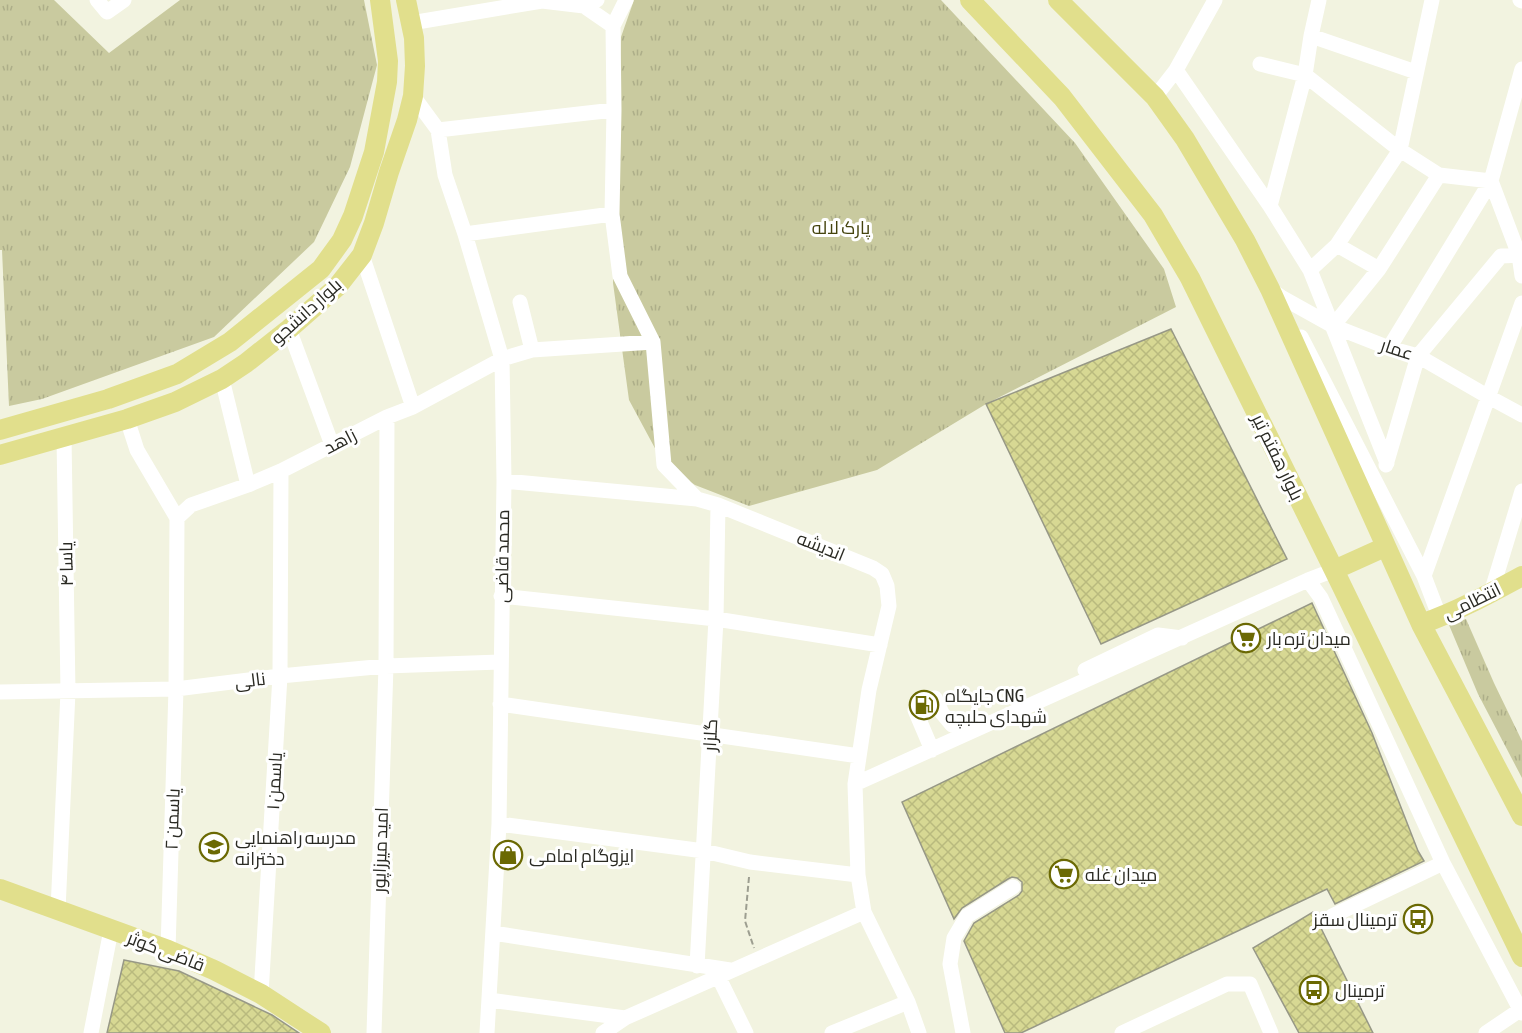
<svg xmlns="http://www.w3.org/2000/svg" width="1522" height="1033" viewBox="0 0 1522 1033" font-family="'Asap Condensed',Cairo,sans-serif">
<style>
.grass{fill:url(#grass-tufts)}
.building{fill:url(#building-cross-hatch);stroke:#979886;stroke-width:1.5}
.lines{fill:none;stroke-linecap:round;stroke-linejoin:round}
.path{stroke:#9d9e90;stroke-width:2;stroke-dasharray:6 3;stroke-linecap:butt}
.minor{stroke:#fff;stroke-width:15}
.major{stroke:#e1df8c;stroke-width:20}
.labels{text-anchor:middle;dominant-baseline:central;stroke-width:6;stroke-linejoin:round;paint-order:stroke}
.park-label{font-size:18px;fill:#44430d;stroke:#fff}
.street-label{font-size:18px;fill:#2a2a23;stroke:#fff}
.poi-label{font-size:18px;fill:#2a2a23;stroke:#fff;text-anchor:start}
</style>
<defs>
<pattern id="grass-tufts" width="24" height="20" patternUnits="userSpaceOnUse" patternTransform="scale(1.5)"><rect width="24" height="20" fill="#c9ca9f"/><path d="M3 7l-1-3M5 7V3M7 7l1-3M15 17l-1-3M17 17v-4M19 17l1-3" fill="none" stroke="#adae89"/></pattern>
<pattern id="building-cross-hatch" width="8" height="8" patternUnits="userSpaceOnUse" patternTransform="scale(1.5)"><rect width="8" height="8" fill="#d7d893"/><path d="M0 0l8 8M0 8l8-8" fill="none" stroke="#b9ba7e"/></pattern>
</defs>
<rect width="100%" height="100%" fill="#f2f3e0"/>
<!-- grass -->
<path class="grass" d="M0,0H54L109,53L180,0H364L377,65L350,167L314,242L214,337L42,399L9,406L2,250H0Z
M634,0H941L1075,143L1164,269L1176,307L986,404L877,470L749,506L695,485L664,465L629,400L613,283L621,37Z
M1466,619L1494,683L1522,741V778L1478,694L1449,625Z"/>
<!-- building -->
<path class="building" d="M1171,329L1287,559L1101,644L986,404Z
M1312,603L1372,733L1418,851L1424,861L1335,904L1327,889L1021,1033H1005L964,941L974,923L1019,895L1022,891V882L1017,878L1012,877L1008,879L962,908L954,919L902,802Z
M1313,912L1373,1033H1299L1253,948Z
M124,960L179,971L272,1015L299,1033H107Z"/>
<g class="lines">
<!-- path -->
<path class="path" d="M749,877L745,921L754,948"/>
<!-- minor -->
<path class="minor" d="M97,0L107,12L124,0
M540,0L542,1L584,6
M597,0L584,6L613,26L626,0
M1520,0L1522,1
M411,23L542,1
M613,26L614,110L612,214L620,276L653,342L664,465L697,499L718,505L873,568L882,574L887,586L889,606L869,690L855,784L858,875L864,912L908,1002L919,1033
M1311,36L1416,72
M1260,64L1305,75L1400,150L1439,175L1491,181L1389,348
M1522,69L1491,181L1519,255L1522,276
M1176,70L1270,206L1310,270L1387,463
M413,96L438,130L445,175L465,234L502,359L504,481L499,824L487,1033
M1155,97L1176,70L1215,0
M438,130L614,110
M1270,206L1305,75L1311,36L1319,0
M465,234L612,214
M1337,245L1379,269
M362,255L413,407
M1310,270L1337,245L1400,150L1432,0
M1271,290L1281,297L1333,326L1389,348L1418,356L1487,396L1522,415
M520,302L532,350
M1333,326L1379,269L1439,175
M289,329L332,445
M1301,337L1424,576L1440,618
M222,379L248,485
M127,419L137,450L177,518
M1386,465L1418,356L1501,256L1522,255
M504,481L697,499
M177,518L191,505L248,485L281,471L387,417L413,407L502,359L532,350L653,342
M1424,576L1522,303
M1308,580L1321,598L1443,863L1522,1013
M1491,593L1522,491
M501,596L716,619L880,645
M1085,670L1158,635L1182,638
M0,692L176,689L280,676L386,666L500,662
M500,704L859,756
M932,750L915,710L935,698L942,713L952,725L966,727L977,722
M855,784L1308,580L1334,570
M499,824L704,851L750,862L858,875
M58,910L68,692L64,437
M1332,916L1443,863
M493,933L730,970
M168,950L176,689L177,518
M697,966L716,619L718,505
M718,976L746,1033
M261,994L280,676L281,471
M489,1000L625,1018
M91,1033L111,930
M374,1033L386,666L387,417
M603,1033L625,1018L864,912
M832,1033L908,1002
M963,1033L950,964L954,938L967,916L1013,887
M1122,1033L1227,984H1250L1271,1033
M1486,1033L1520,1010"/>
<!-- major -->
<path class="major" d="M970,0L1062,97L1153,215L1190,278L1334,570L1522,957
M1058,0L1155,97L1185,139L1245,240L1270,289L1421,624L1522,816
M0,430L108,399L177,374L230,342L321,269L342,240L353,216L374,152L387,82L388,61L380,0
M0,455L127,419L175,402L222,379L246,363L289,329L337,287L362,255L374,223L389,172L407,120L413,96L415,66L414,38L406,0
M1334,570L1385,547
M1421,624C1456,612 1489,594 1522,576
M0,889L168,950L214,970L261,994L321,1033"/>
</g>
<!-- icons -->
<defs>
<g id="supermarket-ring" transform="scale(1.5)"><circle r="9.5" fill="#fff" stroke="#6b6903" stroke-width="1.5"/><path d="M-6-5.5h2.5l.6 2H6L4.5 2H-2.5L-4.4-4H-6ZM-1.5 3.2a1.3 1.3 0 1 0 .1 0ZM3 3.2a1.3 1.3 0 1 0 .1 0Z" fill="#6b6903"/></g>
<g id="fuel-ring" transform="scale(1.5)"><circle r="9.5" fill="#fff" stroke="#6b6903" stroke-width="1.5"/><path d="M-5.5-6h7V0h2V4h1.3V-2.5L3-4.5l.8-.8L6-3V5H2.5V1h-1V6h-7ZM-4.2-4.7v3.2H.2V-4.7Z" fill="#6b6903"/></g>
<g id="school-ring" transform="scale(1.5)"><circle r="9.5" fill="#fff" stroke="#6b6903" stroke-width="1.5"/><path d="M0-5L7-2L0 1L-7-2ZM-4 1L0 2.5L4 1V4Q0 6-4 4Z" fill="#6b6903"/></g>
<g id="shop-ring" transform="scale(1.5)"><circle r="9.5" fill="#fff" stroke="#6b6903" stroke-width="1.5"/><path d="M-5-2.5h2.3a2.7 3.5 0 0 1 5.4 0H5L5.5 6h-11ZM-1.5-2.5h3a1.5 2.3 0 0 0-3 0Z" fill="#6b6903"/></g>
<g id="bus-ring" transform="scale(1.5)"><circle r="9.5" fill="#fff" stroke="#6b6903" stroke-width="1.5"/><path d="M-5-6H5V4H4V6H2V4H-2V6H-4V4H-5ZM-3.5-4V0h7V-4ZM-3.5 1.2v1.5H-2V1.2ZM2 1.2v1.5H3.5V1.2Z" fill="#6b6903"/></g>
</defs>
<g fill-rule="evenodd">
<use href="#supermarket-ring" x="1246" y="638"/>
<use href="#fuel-ring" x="924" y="705"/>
<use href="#school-ring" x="214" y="847"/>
<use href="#shop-ring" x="508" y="855"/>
<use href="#supermarket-ring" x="1064" y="874"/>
<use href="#bus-ring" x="1418" y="919"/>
<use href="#bus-ring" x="1314" y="990"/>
</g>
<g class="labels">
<!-- park labels -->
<g class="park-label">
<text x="841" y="227">پارک لاله</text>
</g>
<!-- street labels -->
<g class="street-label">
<text transform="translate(306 311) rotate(-42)">بلوار دانشجو</text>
<text transform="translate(1397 349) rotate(18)">عمار</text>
<text transform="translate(340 441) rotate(-27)">زاهد</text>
<text transform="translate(1278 457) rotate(64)">بلوار هفتم تیر</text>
<text transform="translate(821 546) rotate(22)">اندیشه</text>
<text transform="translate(502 556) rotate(-89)">محمد قاضی</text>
<text transform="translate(66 564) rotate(-91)">یاسا ۴</text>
<text transform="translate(1472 601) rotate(-26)">انتظامی</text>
<text transform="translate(250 680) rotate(-7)">نالی</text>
<text transform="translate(710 735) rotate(-87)">گلزار</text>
<text transform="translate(274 781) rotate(-87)">یاسمن ۱</text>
<text transform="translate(172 819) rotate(-88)">یاسمن ۲</text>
<text transform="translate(380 850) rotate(-88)">امید میرزاپور</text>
<text transform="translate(166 951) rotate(21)">قاضی کوثر</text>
</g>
<!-- poi labels -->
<g class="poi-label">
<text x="1267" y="638">میدان تره بار</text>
<text x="945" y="695">جایگاه CNG<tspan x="945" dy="21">شهدای حلبچه</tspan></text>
<text x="235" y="837">مدرسه راهنمایی<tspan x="235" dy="21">دخترانه</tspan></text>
<text x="529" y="855">ایزوگام امامی</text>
<text x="1085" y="874">میدان غله</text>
<text x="1397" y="919" text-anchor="end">ترمینال سقز</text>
<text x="1335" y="990">ترمینال</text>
</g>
</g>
</svg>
